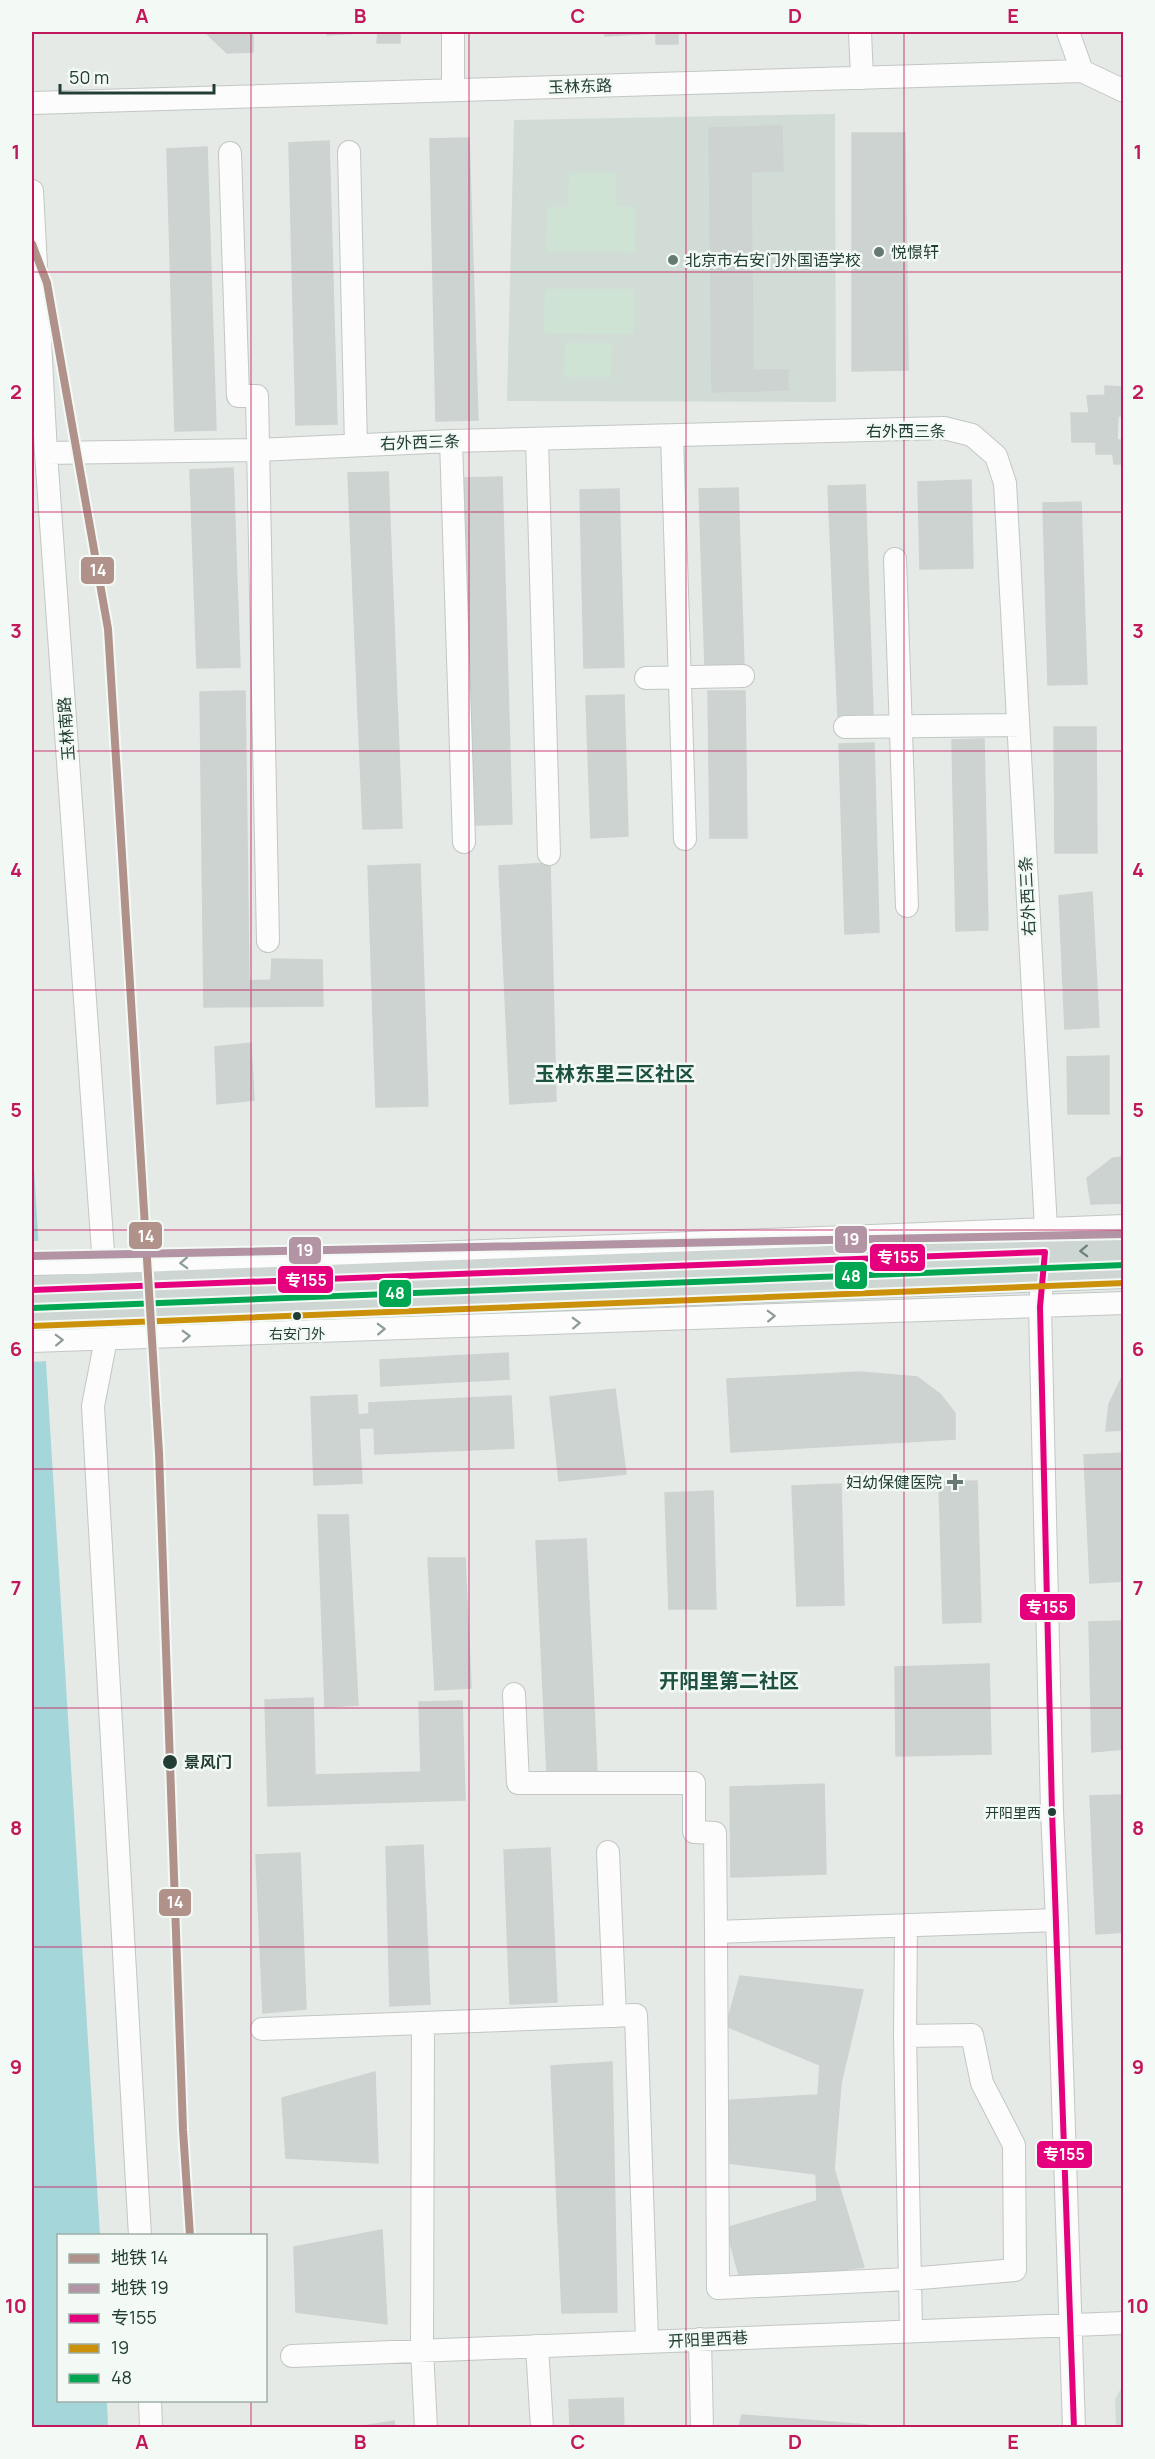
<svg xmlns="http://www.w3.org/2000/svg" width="1155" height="2459" viewBox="0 0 1155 2459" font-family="Manrope,'Noto Sans SC',sans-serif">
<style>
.built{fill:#d2dcd7}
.green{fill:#cee3d3}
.water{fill:#a5d6d9}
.pier{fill:#e5eae7}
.building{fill:#cdd3d0;stroke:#cdd3d0;stroke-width:1.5}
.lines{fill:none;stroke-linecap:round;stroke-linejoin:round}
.minor-casing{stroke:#c2c7c4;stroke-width:24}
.major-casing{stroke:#bdc6c2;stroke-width:30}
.minor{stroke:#fbfcfb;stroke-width:22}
.major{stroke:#ced6d3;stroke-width:28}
.bus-1-casing{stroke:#f3f9f5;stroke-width:10}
.bus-2-casing{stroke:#f3f9f5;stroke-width:10}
.bus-3-casing{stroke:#f3f9f5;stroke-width:10}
.bus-1{stroke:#e5007d;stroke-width:6}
.bus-2{stroke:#cc910a;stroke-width:6}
.bus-3{stroke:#00a651;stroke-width:6}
.metro-1-casing{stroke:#f3f9f5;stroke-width:12}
.metro-2-casing{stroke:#f3f9f5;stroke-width:12}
.metro-1{stroke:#b0928b;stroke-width:8}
.metro-2{stroke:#b294a5;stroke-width:8}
.oneway{stroke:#6f827c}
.oneway2{stroke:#8e9d98}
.grid{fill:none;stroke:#c2185b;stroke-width:1.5;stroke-opacity:0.55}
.poi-dot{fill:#667a73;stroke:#f3f9f5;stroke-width:2}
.bus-dot{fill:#223e34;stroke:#f3f9f5;stroke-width:2}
.labels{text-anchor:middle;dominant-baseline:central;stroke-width:5;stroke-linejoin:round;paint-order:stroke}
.bus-label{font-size:14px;fill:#223e34;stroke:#f3f9f5}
.street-label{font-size:16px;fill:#223e34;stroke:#f3f9f5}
.poi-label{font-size:16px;fill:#223e34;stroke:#f3f9f5;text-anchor:start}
.stop-label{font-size:16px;font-weight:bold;fill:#223e34;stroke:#f3f9f5;text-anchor:start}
.quarter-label{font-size:20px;font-weight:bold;fill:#1d5140;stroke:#f3f9f5}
.line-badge{stroke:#f3f9f5;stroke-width:2}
.badge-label{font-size:16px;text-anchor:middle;font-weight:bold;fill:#fff}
.neatline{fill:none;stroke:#c2185b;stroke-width:2}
.grid-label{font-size:20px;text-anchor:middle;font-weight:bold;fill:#c2185b}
</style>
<rect width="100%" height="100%" fill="#e5eae7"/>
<!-- built -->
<path class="built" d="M835,114L836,402L507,401L514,120Z
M1123,2385V2427H1116L1115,2399Z"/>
<!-- green -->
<path class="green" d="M569,173H616V206L636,207L635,252L546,251L547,207H568Z
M545,289H634L633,334L544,333Z
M565,343H612L611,377H564Z"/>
<!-- water -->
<path class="water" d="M32,1136L100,2235L58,2236V2400L107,2401L108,2427H32Z"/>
<!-- pier -->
<path class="pier" d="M32,1241H41L48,1361L32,1362Z"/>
<!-- building -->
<path class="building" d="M205,32H253V52L227,53Z
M327,32H400V43H377L378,32L327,35Z
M605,32H678V44H656V33L605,36Z
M782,126L783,171L751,172L753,370H788V390L712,392L709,128Z
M852,133H905L908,370L852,371Z
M469,138L478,420L436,421L430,139Z
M329,141L337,424L296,425L289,143Z
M207,147L216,430L175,431L167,149Z
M1105,386L1124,387V416H1118L1117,440H1124V464H1114L1113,454H1096V442H1072L1071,413H1089L1087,396L1105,395Z
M233,468L240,667L197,668L190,470Z
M388,472L402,828L363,829L348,473Z
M502,477L512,824L475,825L464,478Z
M971,480L973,568L920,569L918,482Z
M865,485L873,714L838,716L828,486Z
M738,488L744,666L705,667L699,489Z
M619,489L624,667L584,668L580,490Z
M1081,502L1087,684L1048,685L1043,503Z
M245,691L249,981L271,980L272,959L322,960L323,1006L204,1007L200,692Z
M708,691H745L747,838H710Z
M624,695L628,836L591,838L586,696Z
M1054,727H1096L1097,853H1055Z
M984,739L988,930L956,931L952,740Z
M874,743L879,932L845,934L839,744Z
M550,863L556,1101L510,1104L499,866Z
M420,864L428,1106L376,1107L368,866Z
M1092,892L1099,1027L1065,1029L1059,896Z
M251,1043L254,1100L217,1104L215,1047Z
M1109,1056V1114H1068L1067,1057Z
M1124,1157V1203L1091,1204L1087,1178L1113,1158Z
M508,1353L509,1379L381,1386L380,1360Z
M860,1372L917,1377L940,1394L955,1413V1439L731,1452L727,1379Z
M1123,1375L1124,1430L1106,1431L1109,1404Z
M615,1389L626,1474L559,1481L550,1397Z
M357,1395L358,1415L369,1414V1403L511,1396L514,1448L375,1454L374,1428H359L362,1483L314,1485L311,1397Z
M1124,1453V1581L1090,1583L1084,1455Z
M977,1481L981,1622L943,1623L939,1482Z
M841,1484L844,1605L797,1606L792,1486Z
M713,1491L716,1609H669L665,1493Z
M318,1515H348L358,1705L325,1707Z
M586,1539L597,1771L547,1773L536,1541Z
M428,1558H465L471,1688L435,1690Z
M1124,1621V1749L1092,1752L1089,1622Z
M989,1664L991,1754L896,1756L895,1667Z
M313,1698L315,1775L421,1772L419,1702L462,1701L465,1800L268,1806L265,1700Z
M824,1784L826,1874L731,1877L730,1787Z
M1124,1795V1932L1096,1934L1090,1796Z
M423,1845L430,2004L390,2006L386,1847Z
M550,1848L557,2002L510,2004L504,1850Z
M300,1853L306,2009L263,2013L256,1855Z
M740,1976L863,1990L841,2083L834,2169L864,2267L741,2282L726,2228L817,2201L816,2174L721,2162L718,2101L818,2095L820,2065L726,2026Z
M612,2062L617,2312L562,2313L551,2066Z
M375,2072L378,2163L286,2158L282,2098Z
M382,2230L387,2324L296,2312L294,2247Z
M623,2398L624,2428H570L569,2400Z
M742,2415L867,2425L866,2428H739Z
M394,2421L395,2428H351Z"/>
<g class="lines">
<!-- minor casing -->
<g class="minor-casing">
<path id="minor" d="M860,32L862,78
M1068,32L1082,71
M453,90V32
M32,103L1082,71L1124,91
M349,152L356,445
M230,153L238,396H257L268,941
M32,191L46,453L104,1266
M672,436L685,839
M537,439L549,854
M451,441L464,842
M46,453L258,450L451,441L944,428L972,435L996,456L1005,483L1046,1228L1040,1307L1052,1811L1057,1920L1074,2428
M895,559L907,906
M646,678L743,676
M845,727L1018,725
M32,1264L82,1263L104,1266L1124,1226
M106,1339L93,1406L140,2236
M32,1341L1124,1303
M514,1694L518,1783H694V1832L715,1833L716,1932L1057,1920
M608,1852L615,2016
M716,1932L718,2288L909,2279L1015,2270L1014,2145L982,2083L972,2035L905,2036L906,1925
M423,2023L422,2350L426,2428
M262,2029L636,2015L647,2341
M905,2036L911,2330
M700,2339L702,2428
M537,2346L542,2428
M292,2356L1124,2323
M150,2400L151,2428"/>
</g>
<!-- major casing -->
<g class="major-casing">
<path id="major" d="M32,1290L1124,1249
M32,1317L1124,1274"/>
</g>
<!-- minor -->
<use href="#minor" class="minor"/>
<!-- major -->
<use href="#major" class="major"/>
<!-- bus-1 casing -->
<g class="bus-1-casing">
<path id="bus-1" d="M32,1290L1045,1252L1040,1307L1052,1811L1074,2428"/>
</g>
<!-- bus-2 casing -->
<g class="bus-2-casing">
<path id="bus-2" d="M32,1326L1124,1283"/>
</g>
<!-- bus-3 casing -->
<g class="bus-3-casing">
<path id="bus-3" d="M32,1308L1124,1265"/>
</g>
<!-- bus-1 -->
<use href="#bus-1" class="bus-1"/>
<!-- bus-2 -->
<use href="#bus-2" class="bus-2"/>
<!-- bus-3 -->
<use href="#bus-3" class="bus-3"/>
<!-- metro-1 casing -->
<g class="metro-1-casing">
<path id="metro-1" d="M32,244L47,283L108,629L159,1453L183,2130L190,2236"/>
</g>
<!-- metro-2 casing -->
<g class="metro-2-casing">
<path id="metro-2" d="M32,1256L1124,1234"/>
</g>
<!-- metro-1 -->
<use href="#metro-1" class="metro-1"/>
<!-- metro-2 -->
<use href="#metro-2" class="metro-2"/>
</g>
<!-- one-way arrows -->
<defs><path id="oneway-chevron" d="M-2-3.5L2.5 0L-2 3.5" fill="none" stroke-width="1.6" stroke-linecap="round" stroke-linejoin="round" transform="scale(1.5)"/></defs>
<use class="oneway" href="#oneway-chevron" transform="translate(1084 1251) rotate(178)"/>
<g class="oneway2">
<use href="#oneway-chevron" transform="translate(184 1263) rotate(178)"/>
<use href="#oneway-chevron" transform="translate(771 1316) rotate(-2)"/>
<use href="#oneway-chevron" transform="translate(576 1323) rotate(-2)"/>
<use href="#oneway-chevron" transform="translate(381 1329) rotate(-2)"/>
<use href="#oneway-chevron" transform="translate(186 1336) rotate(-2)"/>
<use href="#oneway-chevron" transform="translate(59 1340) rotate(-2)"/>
</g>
<!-- grid -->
<path class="grid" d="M251,32V2236M469,32V2428M686,32V2428M904,32V2428M32,272H1124M32,512H1124M32,751H1124M32,990H1124M32,1230H1124M32,1469H1124M32,1708H1124M32,1947H1124M32,2187H1124M251,2400V2428"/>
<!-- markers -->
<g class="poi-dot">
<circle cx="879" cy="252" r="6"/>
<circle cx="673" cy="260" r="6"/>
<path d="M952 1473h6v6h6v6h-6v6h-6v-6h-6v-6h6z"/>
</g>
<g class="bus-dot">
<circle cx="297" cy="1316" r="5"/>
<circle cx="170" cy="1762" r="8"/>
<circle cx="1052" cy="1812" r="5"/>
</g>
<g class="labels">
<!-- bus labels -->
<g class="bus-label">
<text x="297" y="1333">右安门外</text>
<text x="1041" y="1812" text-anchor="end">开阳里西</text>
</g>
<!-- street labels -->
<g class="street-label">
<text transform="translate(580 86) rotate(-2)">玉林东路</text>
<text x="906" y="431">右外西三条</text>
<text transform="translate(420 442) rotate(-2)">右外西三条</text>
<text transform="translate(66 729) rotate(-94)">玉林南路</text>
<text transform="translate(1027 896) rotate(-93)">右外西三条</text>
<text transform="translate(708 2339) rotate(-3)">开阳里西巷</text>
</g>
<!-- poi labels -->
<g class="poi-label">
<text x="891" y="252">悦憬轩</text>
<text x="685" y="260">北京市右安门外国语学校</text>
<text x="942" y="1482" text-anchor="end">妇幼保健医院</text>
</g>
<!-- stop labels -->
<g class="stop-label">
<text x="184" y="1762">景风门</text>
</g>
<!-- quarter labels -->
<g class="quarter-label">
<text x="615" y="1073">玉林东里三区社区</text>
<text x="729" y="1680">开阳里第二社区</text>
</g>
</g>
<g class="line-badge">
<rect x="80" y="556" width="35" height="29" rx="6" fill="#b0928b"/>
<rect x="128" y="1221" width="35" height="29" rx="6" fill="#b0928b"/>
<rect x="834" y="1225" width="34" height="29" rx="6" fill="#b294a5"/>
<rect x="288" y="1236" width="34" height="29" rx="6" fill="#b294a5"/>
<rect x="869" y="1243" width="57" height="29" rx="6" fill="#e5007d"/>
<rect x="834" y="1261" width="34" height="29" rx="6" fill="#00a651"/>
<rect x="277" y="1265" width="57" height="29" rx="6" fill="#e5007d"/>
<rect x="378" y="1279" width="34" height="29" rx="6" fill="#00a651"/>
<rect x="1019" y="1593" width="57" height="28" rx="6" fill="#e5007d"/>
<rect x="158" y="1888" width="34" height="29" rx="6" fill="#b0928b"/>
<rect x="1036" y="2140" width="57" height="29" rx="6" fill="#e5007d"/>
</g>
<g class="badge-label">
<text x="98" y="576">14</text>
<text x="146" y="1242">14</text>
<text x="851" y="1245">19</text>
<text x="305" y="1256">19</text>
<text x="898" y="1263">专155</text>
<text x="851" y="1282">48</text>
<text x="306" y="1286">专155</text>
<text x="395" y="1299">48</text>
<text x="1047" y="1613">专155</text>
<text x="175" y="1908">14</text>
<text x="1064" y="2160">专155</text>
</g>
<!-- border -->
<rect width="1155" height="2459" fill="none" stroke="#f3f9f5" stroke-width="66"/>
<!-- legend -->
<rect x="57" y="2234" width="210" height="168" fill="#f3f9f5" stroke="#9faea8" stroke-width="1.5"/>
<rect x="69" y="2254" width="30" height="9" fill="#b0928b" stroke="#9faea8" stroke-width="1.5"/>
<text x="111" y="2264" font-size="18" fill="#223e34">地铁 14</text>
<rect x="69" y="2284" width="30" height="9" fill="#b294a5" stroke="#9faea8" stroke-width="1.5"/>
<text x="111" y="2294" font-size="18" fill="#223e34">地铁 19</text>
<rect x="69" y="2314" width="30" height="9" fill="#e5007d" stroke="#9faea8" stroke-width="1.5"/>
<text x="111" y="2324" font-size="18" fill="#223e34">专155</text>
<rect x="69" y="2344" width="30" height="9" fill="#cc910a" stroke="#9faea8" stroke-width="1.5"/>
<text x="111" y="2354" font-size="18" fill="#223e34">19</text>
<rect x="69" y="2374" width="30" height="9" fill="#00a651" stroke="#9faea8" stroke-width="1.5"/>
<text x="111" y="2384" font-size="18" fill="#223e34">48</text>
<!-- scale -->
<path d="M60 84v9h154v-9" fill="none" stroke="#223e34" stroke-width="3"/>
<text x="69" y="84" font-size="18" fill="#223e34" stroke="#f3f9f5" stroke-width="4.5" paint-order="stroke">50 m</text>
<rect x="33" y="33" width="1089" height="2393" class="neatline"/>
<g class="grid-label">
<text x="142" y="23">A</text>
<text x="360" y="23">B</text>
<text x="578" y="23">C</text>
<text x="795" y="23">D</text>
<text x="1013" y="23">E</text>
<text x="16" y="159">1</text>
<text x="1138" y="159">1</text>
<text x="16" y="399">2</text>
<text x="1138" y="399">2</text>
<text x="16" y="638">3</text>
<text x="1138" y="638">3</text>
<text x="16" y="877">4</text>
<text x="1138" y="877">4</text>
<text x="16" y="1117">5</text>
<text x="1138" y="1117">5</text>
<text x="16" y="1356">6</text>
<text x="1138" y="1356">6</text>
<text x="16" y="1595">7</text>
<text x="1138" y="1595">7</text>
<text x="16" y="1835">8</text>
<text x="1138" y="1835">8</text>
<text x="16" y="2074">9</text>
<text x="1138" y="2074">9</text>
<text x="16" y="2313">10</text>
<text x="1138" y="2313">10</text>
<text x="142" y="2449">A</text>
<text x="360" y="2449">B</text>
<text x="578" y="2449">C</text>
<text x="795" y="2449">D</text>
<text x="1013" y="2449">E</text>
</g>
</svg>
